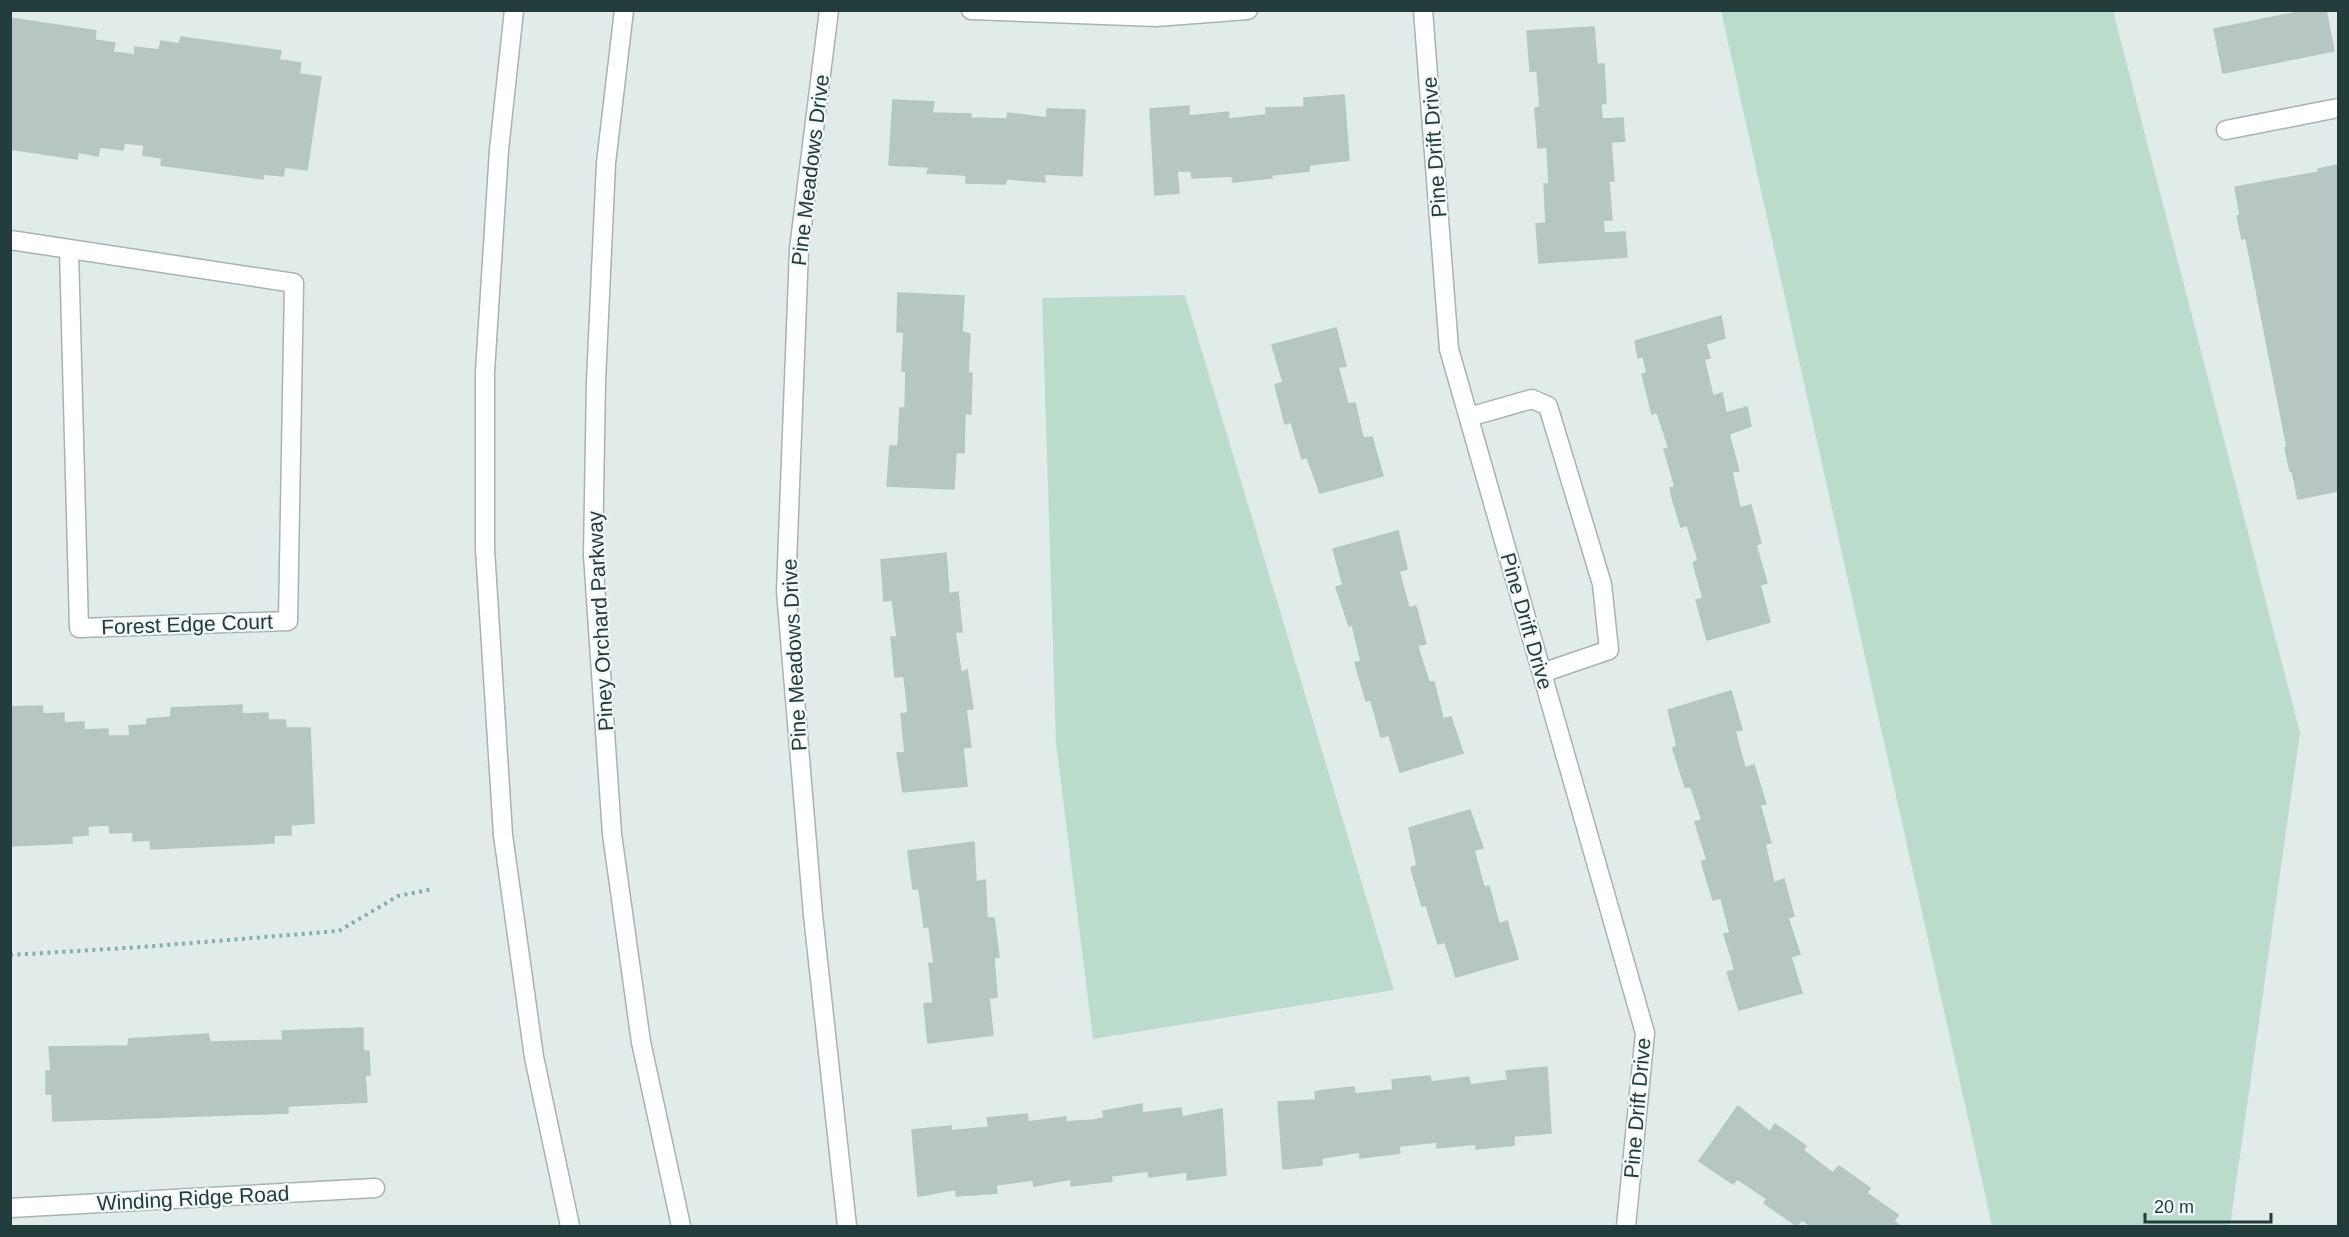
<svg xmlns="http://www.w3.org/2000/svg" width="2349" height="1237" viewBox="0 0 2349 1237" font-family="Arial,sans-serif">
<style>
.green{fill:#bbdccc}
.building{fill:#b7c6c3;stroke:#b4c5c2;stroke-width:1.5}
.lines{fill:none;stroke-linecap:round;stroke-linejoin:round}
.minor-casing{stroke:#a4b4b2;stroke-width:21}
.path{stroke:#82aeac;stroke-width:4;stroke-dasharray:3 4.5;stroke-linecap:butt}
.minor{stroke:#fff;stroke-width:18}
.labels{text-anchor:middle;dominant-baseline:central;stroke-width:4.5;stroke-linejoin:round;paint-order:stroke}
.street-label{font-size:21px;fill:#223c3c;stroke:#f2f8f7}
</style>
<rect width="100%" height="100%" fill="#e1ecea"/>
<!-- green -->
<path class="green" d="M1721,11H2113L2300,733L2230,1226H1992Z
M1185,295L1394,990L1093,1039L1056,743L1042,298Z"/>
<!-- building -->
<path class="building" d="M2308,10H2326L2334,51L2223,73L2214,29Z
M10,18L96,31L95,40L115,43L113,52L135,55V47L159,50L161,41L179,44L181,37L281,51L279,60L301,63L299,74L321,77L307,170L285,167L283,176L263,174V179L161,165L162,158L143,155L144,145L124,143L123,150L100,147L98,156L78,152L77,159L10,149Z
M1594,27L1597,64H1604L1606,103L1601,104L1602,119L1623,118L1624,133L1625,141L1611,142L1614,181H1609L1612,220H1603L1604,233L1625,232L1627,257L1539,263L1536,224L1546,223L1544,184H1549L1547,147L1538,148L1535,108L1540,107L1537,71H1530L1527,31Z
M1344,95L1349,160L1309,165V171L1271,175L1272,178L1233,182L1232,176L1192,178L1191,171H1177L1179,193L1155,195L1150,109L1189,106V116L1229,112L1228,119L1266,115V108L1304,107V98Z
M893,100L934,102L932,113L971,114L970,118L1007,119L1008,113L1047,118V109L1085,110L1082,176L1044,174L1045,182L1007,179L1005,184L966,183V175L927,173L929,167L889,165Z
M2338,165V491L2298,499L2292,470L2290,471L2285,448L2287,447L2246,238L2242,239L2237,216L2240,215L2235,187L2319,172L2318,169Z
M898,293L964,296L962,332L970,334L968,373H972L971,408V414L965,413L964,453L956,452L954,489L887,486L890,446H898L900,408H905L906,371H902L904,332H897Z
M1721,316L1725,338L1706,344L1710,358L1704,359L1713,396L1722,393L1726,413L1747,407L1751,426L1729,434L1739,471L1732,472L1740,508L1751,505L1761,543L1756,545L1767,583L1760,585L1770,622L1707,640L1696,600L1703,598L1693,563L1698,560L1687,525L1681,527L1673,501L1670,488L1675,487L1664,449H1669L1657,412L1652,414L1642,374L1647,373L1643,356L1638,358L1635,341Z
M1336,328L1346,366L1338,367L1348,404L1355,403L1363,438L1372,437L1383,476L1320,493L1307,457L1302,459L1291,422L1285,424L1275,385L1283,382L1272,345Z
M1398,531L1407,569L1399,571L1409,608L1416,606L1426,644L1418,645L1419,651L1429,682H1434L1443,719L1451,717L1463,753L1400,772L1389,735L1381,737L1371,700L1366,701L1355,663L1361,661L1352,624L1349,626L1336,587L1343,585L1333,549Z
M946,553L949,594L958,592L962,632H955L961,673L967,670L973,709H966L971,747L963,748L967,786L903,792L897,753H905L901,714L908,713L904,676L895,677L891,637H897L894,613L892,600L884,601L881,560Z
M1731,691L1742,730L1735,731L1745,768L1754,765L1766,804L1760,805L1771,843L1765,844L1774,883L1784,879L1794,916L1788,918L1800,954L1791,957L1802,993L1739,1010L1727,972L1735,970L1724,934L1730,933L1721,898L1713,900L1702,864V861L1707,860L1695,822L1702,820L1691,787H1685L1674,752L1673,748L1677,746L1668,710Z
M242,705V714L268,713V720H285L286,728H310L314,823L291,825V835H274V843L151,849L150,840L133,841V832L110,833L109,825L88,826V835L72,836V843L10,846V707L42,706L43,714L64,713V723L84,722V730L108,729V736H130L129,726L147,725V719L171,717V708Z
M1470,810L1483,848L1474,850L1484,887L1489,886L1499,924L1507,921L1518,959L1456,977L1445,942L1438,944L1426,905L1422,906L1411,868L1417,865L1409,828Z
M974,842L976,882L985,880L987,918H994L999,957L994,958L997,997L989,998L993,1035L928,1043L924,1004L933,1003L929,963L934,964L929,927H924L919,889H913L908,851Z
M363,1028V1051H369L370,1075H365L367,1102L288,1106V1113L53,1121L52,1094H46V1071H51L49,1047L128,1046L129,1039L208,1034L210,1042L283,1040L282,1031Z
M1547,1067L1551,1133L1514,1136V1145L1476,1149V1144L1437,1148V1142L1399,1146L1400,1153L1360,1158V1152L1322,1158V1165L1283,1169L1278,1102L1316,1100L1315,1092L1325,1090L1354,1087L1355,1094L1393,1090L1392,1080L1430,1076L1431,1082L1469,1077L1470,1085L1508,1080L1506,1071Z
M1142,1104V1113L1181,1108L1182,1117L1222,1109L1226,1175L1187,1180V1172L1149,1177L1148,1171L1111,1176L1112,1181L1071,1186V1179L1034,1186L1033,1180L996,1185L997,1193L956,1196V1190H952L918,1196L912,1130L951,1126V1131L989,1127L987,1118L1027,1114L1028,1122L1066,1117L1065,1122L1093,1120L1104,1118L1103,1111Z
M1738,1106L1770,1132L1775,1124L1806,1146L1803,1150L1833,1173L1839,1166L1870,1188L1867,1193L1898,1215L1894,1222L1901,1226H1811L1802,1220L1797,1226L1764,1203L1767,1199L1737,1179L1733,1184L1699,1161Z"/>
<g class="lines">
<!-- minor casing -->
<g class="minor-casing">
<path id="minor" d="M514,10L499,150L485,372V549L503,835L534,1057L570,1226
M624,10L606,163L596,381L593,555L612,834L641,1042L681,1226
M829,10L799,249L786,591L813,915L847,1226
M971,10L1156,17L1248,10
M1423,10L1449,349L1645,1033L1626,1226
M2226,130L2338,108
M10,240L294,283L288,621L79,628L69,250
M1469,417L1532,399L1548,406L1602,584L1609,650L1542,673
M10,1208L375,1188"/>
</g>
<!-- path -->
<path class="path" d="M10,955L142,947L339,931L398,896L433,889
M10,1081V1109"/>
<!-- minor -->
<use href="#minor" class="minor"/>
</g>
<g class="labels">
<!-- street labels -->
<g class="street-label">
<text transform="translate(1434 147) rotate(-94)">Pine Drift Drive</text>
<text transform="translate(810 170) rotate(-83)">Pine Meadows Drive</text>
<text transform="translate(600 621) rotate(-93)">Piney Orchard Parkway</text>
<text transform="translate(1527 621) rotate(74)">Pine Drift Drive</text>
<text transform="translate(187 624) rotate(-2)">Forest Edge Court</text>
<text transform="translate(794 655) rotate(-93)">Pine Meadows Drive</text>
<text transform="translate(1637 1108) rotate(-85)">Pine Drift Drive</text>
<text transform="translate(193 1198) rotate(-3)">Winding Ridge Road</text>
</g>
</g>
<!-- border -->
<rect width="2349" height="1237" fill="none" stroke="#223c3c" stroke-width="24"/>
<!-- scale -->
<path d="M2145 1213v9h126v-9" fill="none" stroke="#223c3c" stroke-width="3"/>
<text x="2154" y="1213" font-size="18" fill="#223c3c" stroke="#f2f8f7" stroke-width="4.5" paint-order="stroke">20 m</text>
</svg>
